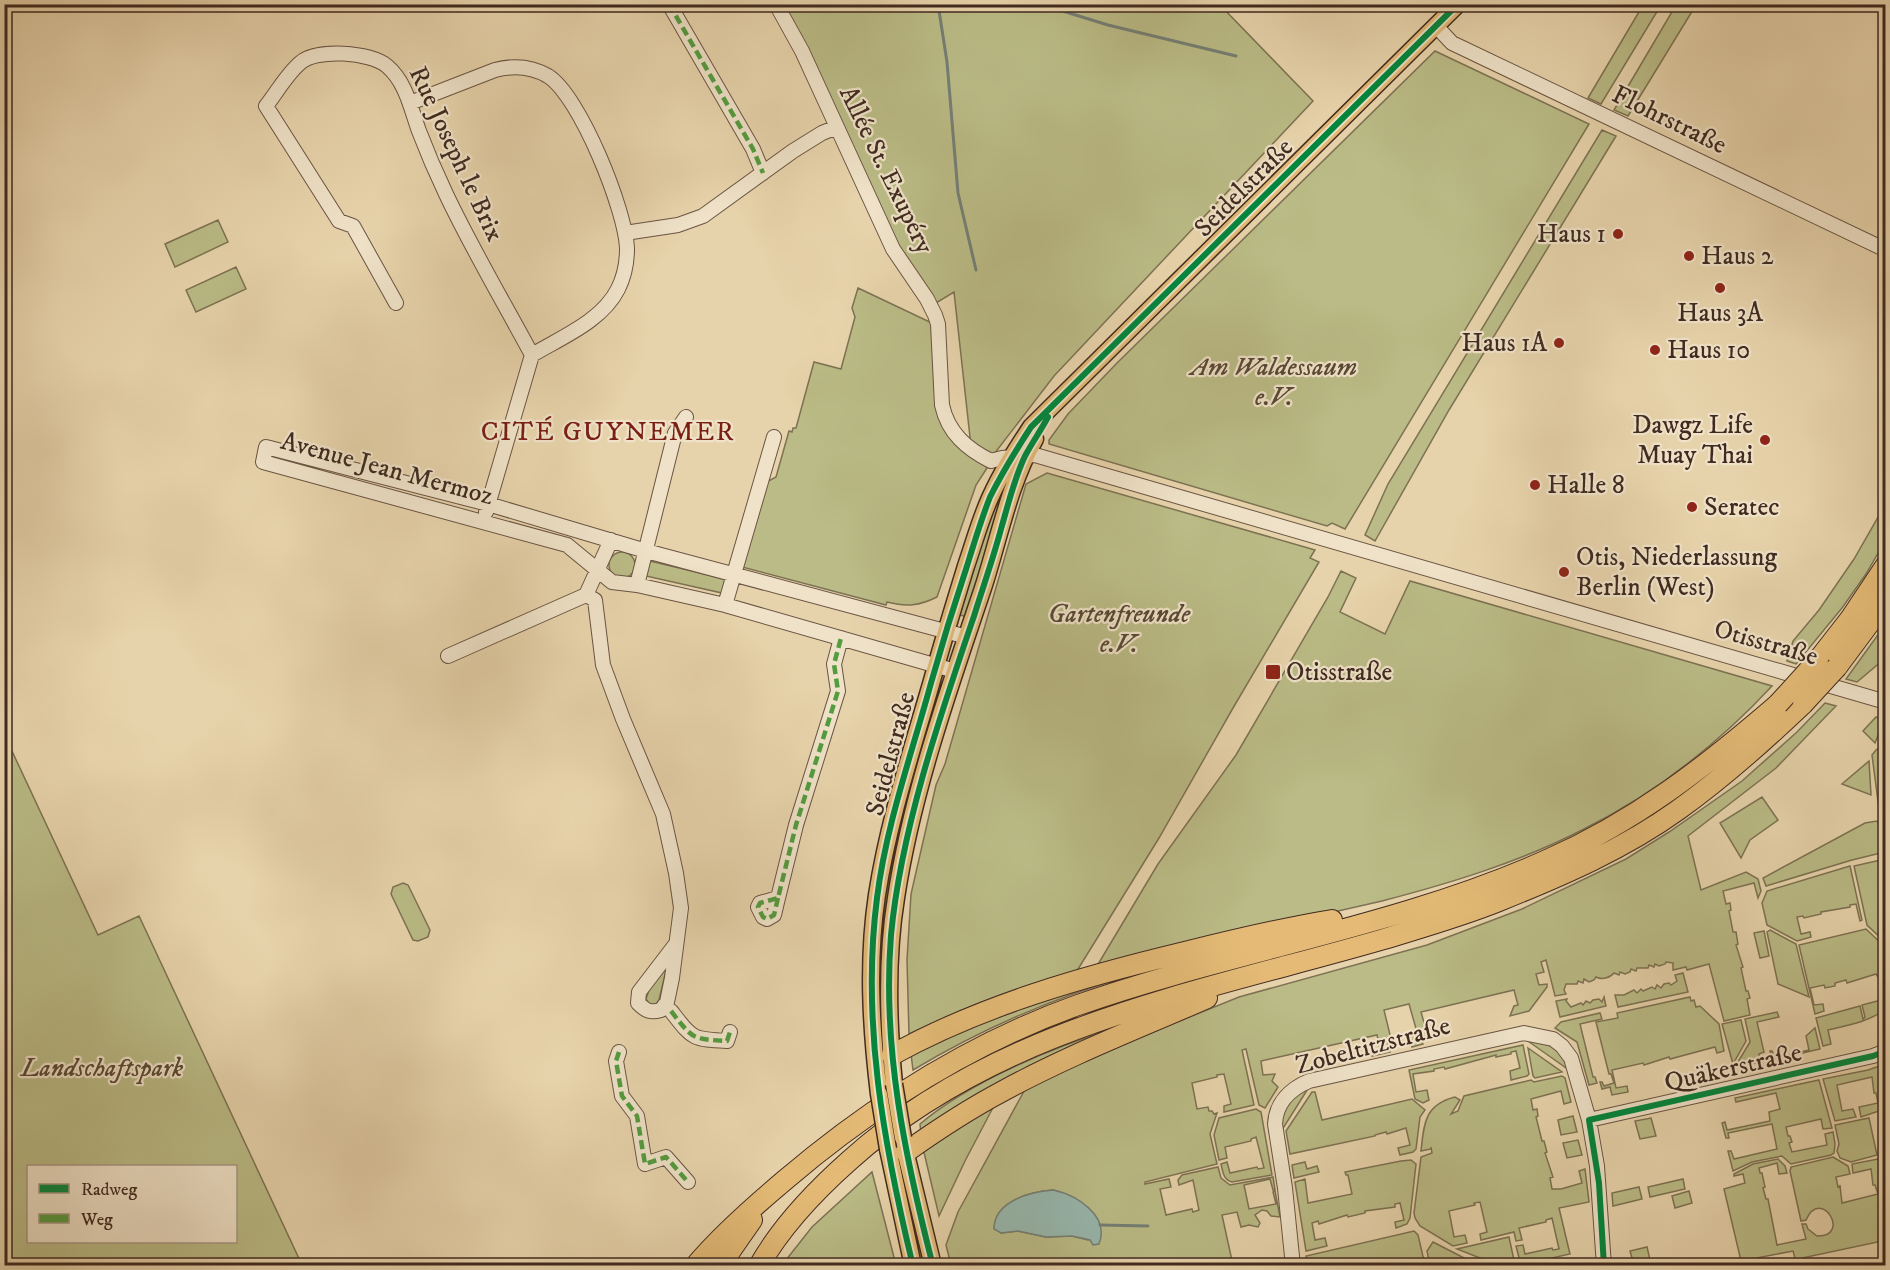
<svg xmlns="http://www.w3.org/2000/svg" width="1890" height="1270" viewBox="0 0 1890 1270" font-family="'IM FELL DW Pica',serif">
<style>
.green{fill:#babb86;stroke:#7d7253;stroke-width:1.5;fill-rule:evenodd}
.water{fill:#97b7ad;stroke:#747f75;stroke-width:1.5}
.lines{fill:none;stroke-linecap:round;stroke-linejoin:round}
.stream{stroke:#747f75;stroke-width:3}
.minor-casing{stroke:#6a5443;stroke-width:16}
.major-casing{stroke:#402a20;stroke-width:19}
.highway-casing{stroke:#402a20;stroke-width:22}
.minor{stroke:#efe2c8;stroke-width:14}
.major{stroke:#e4ba76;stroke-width:16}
.highway{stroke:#e4ba76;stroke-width:20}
.major-bridge-casing{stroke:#402a20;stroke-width:19;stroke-linecap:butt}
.highway-bridge-casing{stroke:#402a20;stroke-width:22;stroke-linecap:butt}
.major-bridge{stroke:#e4ba76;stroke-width:16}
.highway-bridge{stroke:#e4ba76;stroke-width:20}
.quiet{stroke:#539c3f;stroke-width:4.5;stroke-dasharray:9 4.5;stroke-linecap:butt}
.cycleway-casing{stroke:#efe2c8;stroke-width:10}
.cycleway{stroke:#00873e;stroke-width:6}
.poi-dot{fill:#8f2418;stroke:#efe2c8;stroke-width:2}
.labels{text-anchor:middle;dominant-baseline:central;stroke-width:4.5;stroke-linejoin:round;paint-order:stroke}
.street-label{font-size:26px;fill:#402a20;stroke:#efe2c8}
.poi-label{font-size:26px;fill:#402a20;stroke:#efe2c8;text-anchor:start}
.park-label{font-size:26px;font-style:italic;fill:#584734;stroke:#efe2c8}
.neighbourhood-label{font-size:27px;letter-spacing:1.5px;fill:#7a1f14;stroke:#efe2c8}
</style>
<rect width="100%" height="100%" fill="#e7d3ab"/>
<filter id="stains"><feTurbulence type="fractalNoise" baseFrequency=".00333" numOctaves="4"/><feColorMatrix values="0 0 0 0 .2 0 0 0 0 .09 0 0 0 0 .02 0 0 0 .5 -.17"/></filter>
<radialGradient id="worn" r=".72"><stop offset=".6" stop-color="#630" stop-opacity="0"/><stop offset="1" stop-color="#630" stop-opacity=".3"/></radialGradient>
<!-- green -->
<path class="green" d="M782,5H1220L1313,101L1054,376L991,458L971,446L954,292L936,303L900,253Z
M1643,5H1661L1601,104L1588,98Z
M1676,5H1696L1628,116L1614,110Z
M1435,51L1589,124L1345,529L1332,523L1327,526L1049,444V440L1068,414L1118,362Z
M1602,130L1616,136L1449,410L1375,541L1365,535L1388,484Z
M218,220L228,242L175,267L165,244Z
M236,267L246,289L196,312L186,290Z
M858,288L934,324L939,409L987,468L976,485L937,597C919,606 907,607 887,602L886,605L742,567L763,484L776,477L789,431L792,432L793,428H796L814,362L841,369L855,317L852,308Z
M1047,473L1315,550L1310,558L1319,562L1233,708L1159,838L1075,974L948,1016L909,1034L907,960L911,894L936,785L945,764L1026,484Z
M1001,498L968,617L956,614L993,508Z
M1885,505V541L1866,574L1842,608L1796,664L1787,661L1793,641L1819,610L1854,559Z
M609 565a13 13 0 1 1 26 0a13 13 0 1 1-26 0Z
M650,561L725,579L722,593L646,576Z
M1341,571L1356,578L1340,612L1385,634L1410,581L1772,686C1719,743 1654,794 1584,829C1520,862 1451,883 1382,901L1097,966L1158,864L1236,755L1328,597Z
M1885,625V656L1883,660L1857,682L1846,679Z
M934,690L940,692L893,867L886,913L885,1041L879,1042L877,973L887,868Z
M1825,703L1836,706L1776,768L1688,836L1701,890L1746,872L1758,879L1761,891L1758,898L1754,883L1723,891L1726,904L1730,903L1731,910L1729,911L1733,932H1736L1738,944L1736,945L1743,967L1741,968L1746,991H1748L1750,998L1747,999L1750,1015L1724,1021L1709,964L1687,970L1686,967L1673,970V963L1666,962L1665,964L1659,966L1655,964L1654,967L1649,965L1648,968H1637L1636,971L1631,969L1630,972L1625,974L1620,972L1619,975L1614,973C1610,978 1602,980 1596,977L1594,980L1589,982L1584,979L1583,983L1578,981L1577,984H1566L1564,990L1566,994L1555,996L1546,960L1541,962L1544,972L1536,974L1539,985L1547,984V987L1529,1011L1510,1016L1514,1006L1518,1005L1514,990L1421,1012L1425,1026H1434L1430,1035L1421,1037L1423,1044L1412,1047L1409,1035L1417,1032L1409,1004L1384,1010L1391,1039L1387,1040L1390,1052L1372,1056V1051L1380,1049L1377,1035L1261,1061L1263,1075L1275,1074L1272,1081L1278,1087L1265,1108L1259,1105L1246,1049L1242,1050L1254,1105L1224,1112V1106L1231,1104L1224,1074L1217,1075V1077L1192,1083L1197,1109L1208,1107L1209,1111H1212L1214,1114L1217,1113L1210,1134L1217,1164L1145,1182V1184L1169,1179L1171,1187L1160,1189L1166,1215L1192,1209L1193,1212L1199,1210L1193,1180L1179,1185L1178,1180L1182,1175L1218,1167L1221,1178L1230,1185L1273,1177L1275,1190H1273L1270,1179L1244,1185L1249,1209L1276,1204L1273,1192L1275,1191L1280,1217L1271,1216L1267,1211L1262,1210L1255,1215L1260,1223L1258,1227L1249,1225L1241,1227L1237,1212L1222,1215L1233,1265H951L946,1245L958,1212L1029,1082L1239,997L1427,945L1522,909L1626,859L1669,832L1742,781L1797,732ZM1053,1190C1075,1195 1089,1206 1100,1225L1088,1240L1072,1236L1046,1237L1018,1231L1001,1233L994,1227C1003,1200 1025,1192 1053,1190Z
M1876,717L1884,720L1875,743L1863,731Z
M4,734L98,935L139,916L302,1265H5ZM28,1166H236V1242H28Z
M1885,744V829L1880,817L1872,755L1876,750Z
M1869,761L1871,795L1842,784Z
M1762,797L1778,820L1750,840L1741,858L1720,823Z
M1877,821L1885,837V852L1852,860L1766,886L1763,878L1865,823Z
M1885,859H1886L1885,942L1867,925L1854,866Z
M1850,866L1862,920L1860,921L1856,904L1850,905V907L1821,912V914L1804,918L1803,916L1797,917L1801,934L1810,932L1811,937L1797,941L1767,925L1762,903L1767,891Z
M403,883L408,885L430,930L428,937L418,941L413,940L391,894L393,887Z
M1866,929L1885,947V975L1877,976L1876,974L1847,983L1846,980L1835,983V986L1825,988L1824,985L1810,988L1814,1005L1823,1004L1824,1011L1815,1014L1799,945Z
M1770,930L1796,944L1809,997L1778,984L1767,932Z
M1764,931L1769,956L1760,958L1754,933Z
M668,962L659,1000L655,1005H650L646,999L650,987Z
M1683,973L1688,992L1618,1007L1615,995H1624L1634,990L1637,993L1641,989L1643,991L1652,987L1655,989L1657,985L1661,988L1664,984L1669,983L1671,985L1677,981L1675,975Z
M1129,976C1053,998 981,1029 913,1070L911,1054L1017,1007Z
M1604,997L1606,1006L1560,1017L1556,1001L1567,999L1566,1001L1571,1007L1581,1003L1583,1005L1586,1001L1590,1003L1593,1000L1599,999L1602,1002Z
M1690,997L1691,1001L1694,1000L1696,1007L1700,1006L1719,1024L1724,1051L1717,1053L1715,1047L1670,1059L1669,1057L1644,1065L1643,1063L1612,1070L1616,1088L1627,1086L1628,1092L1612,1095L1610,1087L1602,1089L1600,1082H1602L1604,1086L1614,1083L1611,1074H1609L1596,1022L1618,1018L1617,1013Z
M1885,999V1010C1867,1022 1849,1025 1828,1030L1831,1044L1823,1046L1816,1018L1860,1006L1863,1019L1865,1017L1862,1005Z
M1777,1012L1779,1017L1757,1022L1764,1052L1759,1054L1761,1062L1735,1067L1750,1042L1745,1019Z
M1600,1013L1602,1019L1580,1024L1593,1077H1595L1597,1083L1589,1085L1577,1042L1555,1028L1561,1022Z
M1741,1020L1746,1041L1733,1064L1722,1024Z
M1116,1028L921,1134L920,1124C971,1081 1053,1047 1116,1028Z
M1815,1028L1820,1049L1772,1060L1770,1051H1772L1775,1058L1809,1050L1806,1036Z
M1525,1039C1549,1044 1559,1045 1569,1070Z
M1523,1045L1529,1074L1527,1076L1511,1080L1510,1071L1520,1068L1516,1051L1511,1052V1054L1496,1057V1055L1445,1069L1444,1067L1434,1069V1071L1413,1074L1416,1092L1427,1090L1429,1100L1423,1103L1415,1099L1409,1070Z
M1528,1048L1562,1072L1535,1078L1533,1076Z
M1885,1064V1109L1861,1117L1859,1107L1878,1103L1876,1093H1874L1872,1077L1837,1085L1842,1111L1853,1109L1856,1117L1835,1121L1823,1079L1868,1070Z
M1562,1076L1565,1078L1571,1102L1564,1104L1561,1091L1531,1099L1533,1110L1537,1109L1538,1116L1536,1117L1542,1141H1544L1547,1152L1545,1153L1553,1177L1550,1178L1552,1189H1561L1582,1183L1579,1171L1585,1169L1589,1202L1559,1208L1570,1254L1521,1265L1516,1246L1523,1245L1525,1254L1552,1248L1553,1250L1559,1249L1552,1218L1546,1220V1222L1519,1228L1522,1240L1516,1241L1514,1232L1481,1240L1480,1234L1487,1232L1480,1202L1474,1203L1475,1205L1449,1211L1454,1237L1465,1235L1467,1243L1453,1246L1420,1226L1415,1218L1414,1213L1421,1157L1432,1153L1431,1147V1149L1421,1151C1424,1124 1424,1105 1455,1097L1460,1100L1451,1114L1458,1111L1464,1096L1531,1080L1534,1082Z
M1819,1080L1832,1128L1823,1129L1821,1119L1786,1127L1788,1136H1790L1792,1142L1789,1143L1792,1152L1827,1145L1825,1134L1833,1132L1835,1144L1834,1153L1831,1155L1791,1164L1782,1156L1752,1162L1733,1171L1728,1151H1731L1734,1159L1777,1149L1772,1124L1728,1133L1729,1138H1726L1722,1123L1725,1122L1727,1130L1770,1121L1769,1112L1780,1109L1776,1093L1736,1102L1735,1098Z
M1309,1087L1282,1130C1280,1104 1290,1101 1309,1087Z
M1312,1092H1315L1322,1120L1412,1099L1425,1110L1420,1117L1416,1149L1413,1152L1400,1155L1398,1148L1410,1145L1406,1128L1387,1134L1386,1132L1375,1135V1136L1290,1154L1286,1131Z
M997,1100L965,1161L939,1216L923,1148Z
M1256,1109L1261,1112L1272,1175L1232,1182C1223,1179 1223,1172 1221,1164L1227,1162L1230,1173L1257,1167L1258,1169L1264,1168L1256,1137L1251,1139V1141L1225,1147L1227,1158L1219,1160L1214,1135L1219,1118Z
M1573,1116L1577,1132L1561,1135L1558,1120Z
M1651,1118L1656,1136L1640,1139L1635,1121Z
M1869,1118L1877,1155L1851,1162L1840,1158L1837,1151L1839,1144L1835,1125Z
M1578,1140L1582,1155L1567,1158L1563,1143Z
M1833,1157L1848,1166L1850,1174L1836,1177L1838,1187L1840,1186L1842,1203L1878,1194L1875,1185H1873L1871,1169L1853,1173L1852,1164L1878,1159L1885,1160V1244L1882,1241L1802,1258L1804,1265H1797L1793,1251L1741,1261L1724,1189L1745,1183L1743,1174L1734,1176V1174L1753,1164L1778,1159L1785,1166L1787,1173L1779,1174L1777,1163L1759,1168L1760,1173H1762L1765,1187L1763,1188L1766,1199H1768L1777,1245L1806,1239L1802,1224H1806L1808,1229L1817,1236C1852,1237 1821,1186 1806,1220L1801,1221L1790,1171L1791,1167Z
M1401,1161L1411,1160L1416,1164L1410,1218L1407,1224L1396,1228L1395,1222L1404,1220L1400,1203L1395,1204V1207L1365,1211V1213L1348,1217L1347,1215L1319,1224L1318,1221L1312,1223L1315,1240L1325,1238L1327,1246L1306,1251L1295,1182L1305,1179L1308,1203L1352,1194L1348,1175H1346L1345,1172Z
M1305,1162L1307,1169L1317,1166L1319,1172L1294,1178L1292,1165Z
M872,1172L896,1265H782L812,1227Z
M1683,1179L1685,1189L1650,1197L1648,1187Z
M1639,1187L1642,1199L1613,1206L1612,1193Z
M1689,1191L1692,1203L1675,1208L1672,1196Z
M1414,1231L1418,1235L1425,1265H1307L1306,1256Z
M1509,1237L1515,1265L1490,1262L1457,1249Z
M1433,1242L1466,1259L1493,1265H1445L1444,1259L1430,1265L1427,1251Z
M1647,1247L1651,1264L1634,1265L1630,1251Z"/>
<!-- water -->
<path class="water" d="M1053,1190C1077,1195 1110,1216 1099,1244L1093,1245L1090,1240L1072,1236L1046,1237L1018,1231L1001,1233L994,1229C994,1201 1030,1192 1053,1190Z"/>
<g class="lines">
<!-- stream -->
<path class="stream" d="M938,4L947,62L958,193L976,270
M1040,4L1108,25L1236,56
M1100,1225L1148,1226"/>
<!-- minor casing -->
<g class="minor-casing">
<path id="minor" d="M669,4L753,149L763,173
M776,4L802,51L893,249L927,299L935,315L938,324L942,405C948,433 967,449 991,461L1002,458L1035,455L1886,702
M1436,26L1452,43L1886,250
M410,103L495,70C514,65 531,66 548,76C580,96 626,211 627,249C627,262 624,277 618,289C602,321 562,337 532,355
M625,233L678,225L703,216L793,151L822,133L837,127
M396,303L353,226L339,221L266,106C277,92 287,74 300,63C316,48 371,52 387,66C406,82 411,109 419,131C427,152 436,173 446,194C472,249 503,301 532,355L486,512
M637,585L675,433L686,417
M586,595L595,600L603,665L623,719L663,814L676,873L681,908L672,978L667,1002L661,1010C650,1013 646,1011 638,1003L639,992L675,945
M725,605L774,437
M448,656L586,595L611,540
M955,671L725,605L637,585L612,582L567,545L263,462L266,447L488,504L646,551L967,637
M778,898L774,915L767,919L763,917L758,907L760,903L778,898L796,825L838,691L834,664L841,638
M671,1011C693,1039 691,1039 727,1041L730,1032
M619,1052L616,1061L622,1096L637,1116L645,1164L666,1157L688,1182
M1589,1120L1873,1056L1886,1051
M1293,1266L1285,1188L1275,1124C1276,1103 1290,1089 1309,1081L1524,1033L1553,1039L1562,1046L1571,1058L1589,1120L1597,1166L1604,1266"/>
</g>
<!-- major casing -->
<g class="major-casing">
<path id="major" d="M894,1084C888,1023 886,959 896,898C912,792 949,689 983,588C999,539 1009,484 1035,439
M879,1094C871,1028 867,961 877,895C888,823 911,753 931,684C942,644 954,605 966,566C974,543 980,520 990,498C1001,473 1016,450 1031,427L1458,4
M903,1142L933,1266
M888,1149L913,1266"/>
</g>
<!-- highway casing -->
<g class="highway-casing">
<path id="highway" d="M1818,660L1850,619L1886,565
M1837,667L1886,601
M892,1055C982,1005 1085,976 1185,952C1233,940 1283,928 1332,920
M906,1152C937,1130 969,1109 1003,1091C1069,1055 1139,1028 1207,998
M695,1266C722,1234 754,1206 785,1180C872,1106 969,1044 1078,1005C1232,951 1397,927 1547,860C1636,821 1705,767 1778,704
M720,1266L752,1220
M759,1266C782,1225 815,1191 850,1160C999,1026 1198,993 1384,939C1423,927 1462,916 1499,901C1561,876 1624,849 1678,810C1723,778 1763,742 1803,704"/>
</g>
<!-- minor -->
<use href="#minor" class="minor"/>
<!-- major -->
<use href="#major" class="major"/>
<!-- highway -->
<use href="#highway" class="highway"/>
<!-- major-bridge casing -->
<g class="major-bridge-casing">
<path id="major-bridge" d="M894,1084L903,1138
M879,1094L888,1149"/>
</g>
<!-- highway-bridge casing -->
<g class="highway-bridge-casing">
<path id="highway-bridge" d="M1778,704L1818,660
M1803,704L1837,667"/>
</g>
<!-- major-bridge -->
<use href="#major-bridge" class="major-bridge"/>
<!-- highway-bridge -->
<use href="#highway-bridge" class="highway-bridge"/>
<!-- quiet -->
<path class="quiet" d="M669,4L753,149L763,173
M778,898L774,915L767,919L763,917L758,907L760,903L778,898L796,825L838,691L834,664L841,638
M671,1011C693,1039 691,1039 727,1041L730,1032
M619,1052L616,1061L622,1096L637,1116L645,1164L666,1157L688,1182"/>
<!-- cycleway casing -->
<g class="cycleway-casing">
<path id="cycleway" d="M913,1266C884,1146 861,1022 877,898C886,825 912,753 931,683C942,644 954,605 967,566C974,543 981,520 990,497C1002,473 1016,450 1031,427L1458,4
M933,1266C905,1157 882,1048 891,935C901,829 940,716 974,616C983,587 993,559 1001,529C1008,505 1014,479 1025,456C1032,443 1041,430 1048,417
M1604,1266L1599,1183L1589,1120L1873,1056L1886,1051"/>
</g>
<!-- cycleway -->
<use href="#cycleway" class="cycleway"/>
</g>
<!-- markers -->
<g class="poi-dot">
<circle cx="1618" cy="234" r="6"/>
<circle cx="1689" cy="256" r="6"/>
<circle cx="1720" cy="288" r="6"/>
<circle cx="1559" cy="343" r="6"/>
<circle cx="1655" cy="350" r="6"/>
<circle cx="1765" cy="440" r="6"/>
<circle cx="1535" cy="485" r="6"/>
<circle cx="1692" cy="507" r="6"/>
<circle cx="1564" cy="572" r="6"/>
<rect x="1265" y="664" width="16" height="16" rx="3"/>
</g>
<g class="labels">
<!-- street labels -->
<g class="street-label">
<text transform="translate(1669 120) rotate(26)">Flohrstraße</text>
<text transform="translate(456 154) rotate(65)">Rue Joseph le Brix</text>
<text transform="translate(886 170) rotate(64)">Allée St. Exupéry</text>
<text transform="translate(1244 188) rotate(-45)">Seidelstraße</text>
<text transform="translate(387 469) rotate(15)">Avenue Jean Mermoz</text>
<text transform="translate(1766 643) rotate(16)">Otisstraße</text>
<text transform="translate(891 754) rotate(-75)">Seidelstraße</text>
<text transform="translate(1373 1046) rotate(-15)">Zobeltitzstraße</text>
<text transform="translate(1733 1068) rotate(-13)">Quäkerstraße</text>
</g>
<!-- poi labels -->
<g class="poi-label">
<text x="1606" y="234" text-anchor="end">Haus 1</text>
<text x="1701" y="256">Haus 2</text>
<text x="1720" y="313" text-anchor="middle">Haus 3A</text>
<text x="1547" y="343" text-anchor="end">Haus 1A</text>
<text x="1667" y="350">Haus 10</text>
<text x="1753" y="425" text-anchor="end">Dawgz Life<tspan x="1753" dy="30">Muay Thai</tspan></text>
<text x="1547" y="485">Halle 8</text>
<text x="1704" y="507">Seratec</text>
<text x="1576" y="557">Otis, Niederlassung<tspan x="1576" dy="30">Berlin (West)</tspan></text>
<text x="1286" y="672">Otisstraße</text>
</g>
<!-- park labels -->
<g class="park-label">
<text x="1274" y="367">Am Waldessaum<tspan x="1274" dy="30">e.V.</tspan></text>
<text x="1119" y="614">Gartenfreunde<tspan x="1119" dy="30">e.V.</tspan></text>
<text x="102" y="1068">Landschaftspark</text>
</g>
<!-- neighbourhood labels -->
<g class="neighbourhood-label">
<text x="608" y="432">CITÉ GUYNEMER</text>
</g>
</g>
<!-- margin -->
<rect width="1890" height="1270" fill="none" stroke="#e7d3ab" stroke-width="24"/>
<rect x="6" y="6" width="1878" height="1258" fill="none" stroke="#402a20" stroke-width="3"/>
<rect x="12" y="12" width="1866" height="1246" fill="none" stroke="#402a20" stroke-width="1.5"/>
<!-- legend -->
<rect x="27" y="1165" width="210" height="78" fill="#efe2c8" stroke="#a99885" stroke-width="1.5"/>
<rect x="39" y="1184" width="30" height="9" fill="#00873e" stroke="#a99885" stroke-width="1.5"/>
<text x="81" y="1195" font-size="18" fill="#402a20">Radweg</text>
<rect x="39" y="1214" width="30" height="9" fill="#539c3f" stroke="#a99885" stroke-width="1.5"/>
<text x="81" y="1225" font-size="18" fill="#402a20">Weg</text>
<rect width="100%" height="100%" filter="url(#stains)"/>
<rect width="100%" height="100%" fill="url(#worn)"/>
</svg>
